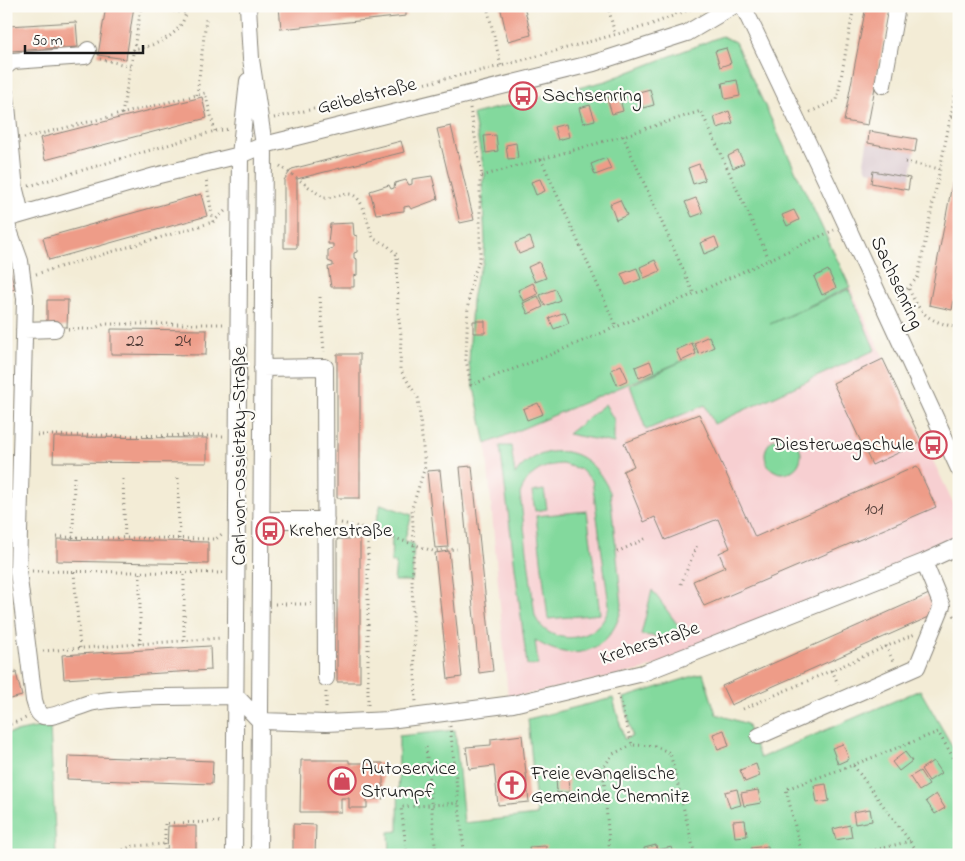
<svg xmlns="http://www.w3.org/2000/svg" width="965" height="861" viewBox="0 0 965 861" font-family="'Indie Flower',sans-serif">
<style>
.built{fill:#f7cfd1}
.industrial{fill:#d2bdc6}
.green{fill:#83d99d;stroke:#507a5c;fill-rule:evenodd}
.building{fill:#ee9c88}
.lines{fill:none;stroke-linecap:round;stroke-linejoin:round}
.minor-casing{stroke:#888479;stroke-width:18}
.path{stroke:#888479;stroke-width:3;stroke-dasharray:1 4;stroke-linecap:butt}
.minor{stroke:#fff;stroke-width:16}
.labels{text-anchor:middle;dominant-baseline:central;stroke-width:4.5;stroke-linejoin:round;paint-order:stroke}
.number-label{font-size:18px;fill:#503c37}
.poi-label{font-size:20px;fill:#1c1c1c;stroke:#fdfcf7;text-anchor:start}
.street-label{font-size:20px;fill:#1c1c1c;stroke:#fdfcf7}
</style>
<rect width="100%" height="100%" fill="#fdfcf7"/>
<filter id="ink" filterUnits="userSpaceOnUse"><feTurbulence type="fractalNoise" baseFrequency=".02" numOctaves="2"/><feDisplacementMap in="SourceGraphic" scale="10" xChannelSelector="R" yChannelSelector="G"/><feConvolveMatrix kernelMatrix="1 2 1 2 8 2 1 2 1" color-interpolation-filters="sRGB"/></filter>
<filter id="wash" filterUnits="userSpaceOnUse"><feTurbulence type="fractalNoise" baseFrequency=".0096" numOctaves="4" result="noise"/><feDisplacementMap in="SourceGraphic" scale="20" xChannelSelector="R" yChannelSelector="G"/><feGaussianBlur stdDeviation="1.12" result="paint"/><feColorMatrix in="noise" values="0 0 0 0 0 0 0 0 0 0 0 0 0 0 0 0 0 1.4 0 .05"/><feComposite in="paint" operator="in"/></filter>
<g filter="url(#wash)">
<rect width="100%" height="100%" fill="#f3ecd6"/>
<!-- built -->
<path class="built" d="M850,287L959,515V542L643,670L508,698L486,444L718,347Z"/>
<!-- industrial -->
<path class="industrial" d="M869,131L917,139L908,190L871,183L873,171L867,170L864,162Z"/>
<!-- green -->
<path class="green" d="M722,36L735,42L850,287L770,324L849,289L875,350L714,424L705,405L646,430L630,385L687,359L486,444L469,364L472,300L476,279L483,263L485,241L482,184L485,175L473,114L606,81Z
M605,404L614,420V443L568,434Z
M765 455a18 18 0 1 1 36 0a18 18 0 1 1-36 0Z
M500,446H511L515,475C529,452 565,443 587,461C598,469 604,480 610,492L622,605C614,651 573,666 535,640L538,665H527ZM562,464L580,469L592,480L609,605C604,642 549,650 535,616L520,494C527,475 541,465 562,464Z
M544,490L547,509L535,511L532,492Z
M381,504L412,515L404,541L414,544L412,581H394L396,563L391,562L392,537L373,530Z
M587,511L600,614L548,619L536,516Z
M652,590L680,628L664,637L641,635Z
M703,673L716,714L747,724L760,758L920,690L959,758V855H390L389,832L398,831L399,736L455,730L464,823L537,815L528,719L613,698L624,739L632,736L624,698Z
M50,725L56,855H6V734Z"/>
<g id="blocks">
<!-- building -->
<path class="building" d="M106,6H134L126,59L98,55Z
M279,6H406V16L281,29Z
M500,6H524L531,35L508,41Z
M866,6H890L868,125L844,121Z
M76,22L78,47L10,51L8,26Z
M726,48L731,63L720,67L715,51Z
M737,80L740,96L725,99L722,83Z
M650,89L654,105L643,108L639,92Z
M619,95L623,111L612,114L607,98Z
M202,97L207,118L45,160L40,138Z
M590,105L595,120L583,123L579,108Z
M729,111L733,123L717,128L714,117Z
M566,124L569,137L558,140L554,127Z
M451,126L474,220L460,223L437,129Z
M869,131L917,139L915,152L868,143Z
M496,135L498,151L486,153L484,136Z
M401,141L404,152L297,179V248H284V180L292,169Z
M516,143L518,158L508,159L506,145Z
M738,151L744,163L733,168L728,156Z
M958,153L959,276L952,310L929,305Z
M606,158L611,169L595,175L591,164Z
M699,164L705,180L693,184L688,168Z
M873,171L910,178L908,190L871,183Z
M432,176L438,199L411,209L409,206L404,207V211L376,214L370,191L389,185L391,189L394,188L395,183L406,180L409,185L412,184V179Z
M540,179L545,191L536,195L531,182Z
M201,194L207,216L49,260L43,238Z
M696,198L703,213L692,217L685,202Z
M620,200L627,215L616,220L610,204Z
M794,210L799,220L787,226L782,215Z
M353,223L354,235L357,236V252L354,253V258L357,259V275L354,276V287H331L328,267L333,266V263L328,261V250L333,248V244H328L330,224Z
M530,237L534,248L519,254L515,243Z
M715,237L719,248L704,254L700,243Z
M6,256L15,289L6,291Z
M655,260L660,271L644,278L640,267Z
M539,262L546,278L535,282L528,267Z
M637,268L641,279L626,285L621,274Z
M828,270L836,288L822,295L814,277Z
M533,283L538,294L523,301L518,290Z
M555,289L560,300L545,306L540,295Z
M538,296L543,307L528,314L523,303Z
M47,300H68L67,327H47Z
M565,312L569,323L554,329L549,318Z
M473,321H485V333H473Z
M111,329L207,330L206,355L111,354Z
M709,336L714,347L699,354L694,343Z
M692,343L696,354L681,361L676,350Z
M337,354H360V498H337Z
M883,359L922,442L872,465L833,383Z
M650,361L654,371L639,378L635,367Z
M621,365L628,380L617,385L611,370Z
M538,403L543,414L527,420L523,409Z
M699,414L755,537L917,466L936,507L704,606L693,581L725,567L719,553L730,548L718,519L665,540L655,517L644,522L623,471L634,466L624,443Z
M54,437L207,438V463L53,462Z
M472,466L493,671L479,673L460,467Z
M440,470L448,547L435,548L427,471Z
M57,539L208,542V564L57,561Z
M337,539H360V682H337Z
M449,551L462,677L448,679L435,553Z
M959,581V601L952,584Z
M929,594L938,613L731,705L722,686Z
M210,646L211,670L64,679L62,655Z
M16,673L22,696L6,700V675Z
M724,730L729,746L718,750L713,734Z
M522,735L529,802L498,805L494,766L469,769L466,747L491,745V739Z
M843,744L849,759L838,764L832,748Z
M905,752L912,761L899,771L892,762Z
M68,756L213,761L212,784L67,779Z
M301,760H349V763H383V799H367V808H349V798H341V812H300Z
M933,761L941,773L929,781L921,769Z
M756,764L760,776L745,782L740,770Z
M920,771L929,785L919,791L910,777Z
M568,776L569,792L557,793L556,777Z
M826,784L829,801L817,803L814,786Z
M737,789L741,805L730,808L725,792Z
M758,790L761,803L744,806L741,793Z
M936,794L945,808L935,814L926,801Z
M870,809L872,821L855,824L853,812Z
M745,820L747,836L735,837L733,821Z
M293,824L316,825L315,855H293Z
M850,825L852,837L836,840L833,829Z
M168,826H196V855H167Z
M656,845L657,850L672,847L674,855H645L644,848Z
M546,846V855H530L529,847Z
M768,846L769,855H752L751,848Z"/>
</g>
</g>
<g filter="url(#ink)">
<use href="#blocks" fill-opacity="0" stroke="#888479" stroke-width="1"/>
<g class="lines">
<!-- minor casing -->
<g class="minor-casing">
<path id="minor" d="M248,6L251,59L264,145L259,855
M743,6L828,185L959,469
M6,66L13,61L85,56L88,50
M883,85L897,6
M6,95L15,190L21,214
M6,219L155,176L240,155L264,145L594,63L687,33L733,6
M6,222L20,261L25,299L18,571L34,700C36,706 37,714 43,716C54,719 82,704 94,702C140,695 189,697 236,696L260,721L326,723L389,720L513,704L643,673L924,562L959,546
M24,330L55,329
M262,368L325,367L326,678
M261,520H326
M759,736L917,667L942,606L924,562
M234,855L240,155L248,81"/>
</g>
<!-- path -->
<path class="path" d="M487,6L501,66
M608,6L615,35
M100,59L130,66
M197,95L206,19
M470,108L482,176L480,180V259L473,277L468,303L466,360L471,385L540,359L694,294L834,230
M810,112L837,100L854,6
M122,114L141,9L152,7L186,13C180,37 154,46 133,50
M274,118L501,66L650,25L698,6
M951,118L959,112
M623,136L694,294
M24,138L205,93L215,131
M541,159L616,326
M905,162L940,169
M280,166L324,198C332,198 340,194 348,194C365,194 367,227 374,239L387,245L397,255L398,312L401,335L400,369L418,398L425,467L412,508L414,544L412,581L416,703
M482,176L623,136L701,111L769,259
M29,186L215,131L229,129
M213,222L225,211
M36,274L213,222L206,178
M909,289C921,317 930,321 959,328
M320,297L324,352
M897,300L918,277L959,75
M68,329H92L105,324H223
M37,435L223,436
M178,478L179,539
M123,479L125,539
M341,523L368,529L433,551L457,549
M57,537L216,539L222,534
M73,538L74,473
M617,552L647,538
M32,571L223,573
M74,572L80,648
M681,584L697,545
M275,604H311
M954,615L959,623
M184,641V573
M140,644V572
M886,646L894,663
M43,651L221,638
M832,670L838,684
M6,674L17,671
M618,694L632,745L655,746L670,753L695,855
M368,705V529
M326,708V691
M743,709L915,634
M6,726L26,718
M450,726L464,850
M426,747L436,855
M853,765L938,732L959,767
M78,850L82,855
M109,855L133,846L165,844
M165,855V823L219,822
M407,855L401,807L459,803
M610,855L603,768L613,754L632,745
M802,855L786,789L853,765L920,855
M856,855L910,841"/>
<!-- minor -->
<use href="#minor" class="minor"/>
</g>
</g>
<!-- icons -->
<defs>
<g id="bus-ring" transform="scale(1.4375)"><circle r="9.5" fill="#fdfcf7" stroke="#d1495b" stroke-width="1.5"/><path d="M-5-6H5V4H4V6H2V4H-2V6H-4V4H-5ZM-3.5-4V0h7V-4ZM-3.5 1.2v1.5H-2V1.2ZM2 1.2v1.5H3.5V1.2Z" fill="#d1495b"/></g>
<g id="shop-ring" transform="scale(1.4375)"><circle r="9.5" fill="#fdfcf7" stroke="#d1495b" stroke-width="1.5"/><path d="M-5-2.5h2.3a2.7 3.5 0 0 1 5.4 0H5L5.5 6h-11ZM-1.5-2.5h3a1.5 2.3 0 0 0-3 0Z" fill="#d1495b"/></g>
<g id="church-ring" transform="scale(1.4375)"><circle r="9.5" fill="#fdfcf7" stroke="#d1495b" stroke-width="1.5"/><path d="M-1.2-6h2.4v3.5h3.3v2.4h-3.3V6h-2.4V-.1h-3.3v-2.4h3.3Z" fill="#d1495b"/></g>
</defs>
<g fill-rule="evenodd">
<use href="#bus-ring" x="523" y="96"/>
<use href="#bus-ring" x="933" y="445"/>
<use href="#bus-ring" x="270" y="531"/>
<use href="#shop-ring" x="342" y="781"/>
<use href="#church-ring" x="512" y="785"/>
</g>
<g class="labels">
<!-- number labels -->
<g class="number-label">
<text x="135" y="342">22</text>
<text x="183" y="342">24</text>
<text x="874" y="510">101</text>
</g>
<!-- poi labels -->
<g class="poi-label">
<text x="542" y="96">Sachsenring</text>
<text x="914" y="445" text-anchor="end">Diesterwegschule</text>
<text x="289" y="531">Kreherstraße</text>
<text x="361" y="769">Autoservice<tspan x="361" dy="23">Strumpf</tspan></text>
<text x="531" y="774">Freie evangelische<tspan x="531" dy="23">Gemeinde Chemnitz</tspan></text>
</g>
<!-- street labels -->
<g class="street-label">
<text transform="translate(367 97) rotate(-14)">Geibelstraße</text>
<text transform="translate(896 283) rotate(65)">Sachsenring</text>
<text transform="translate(240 456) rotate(-90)">Carl-von-Ossietzky-Straße</text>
<text transform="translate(650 644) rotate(-18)">Kreherstraße</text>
</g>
</g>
<!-- margin -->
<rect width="965" height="861" fill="none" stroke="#fdfcf7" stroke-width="25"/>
<!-- scale -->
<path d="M25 45v8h118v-8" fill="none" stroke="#1c1c1c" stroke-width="2.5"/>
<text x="32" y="45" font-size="15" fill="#1c1c1c" stroke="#fdfcf7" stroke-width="4" paint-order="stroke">50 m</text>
</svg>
